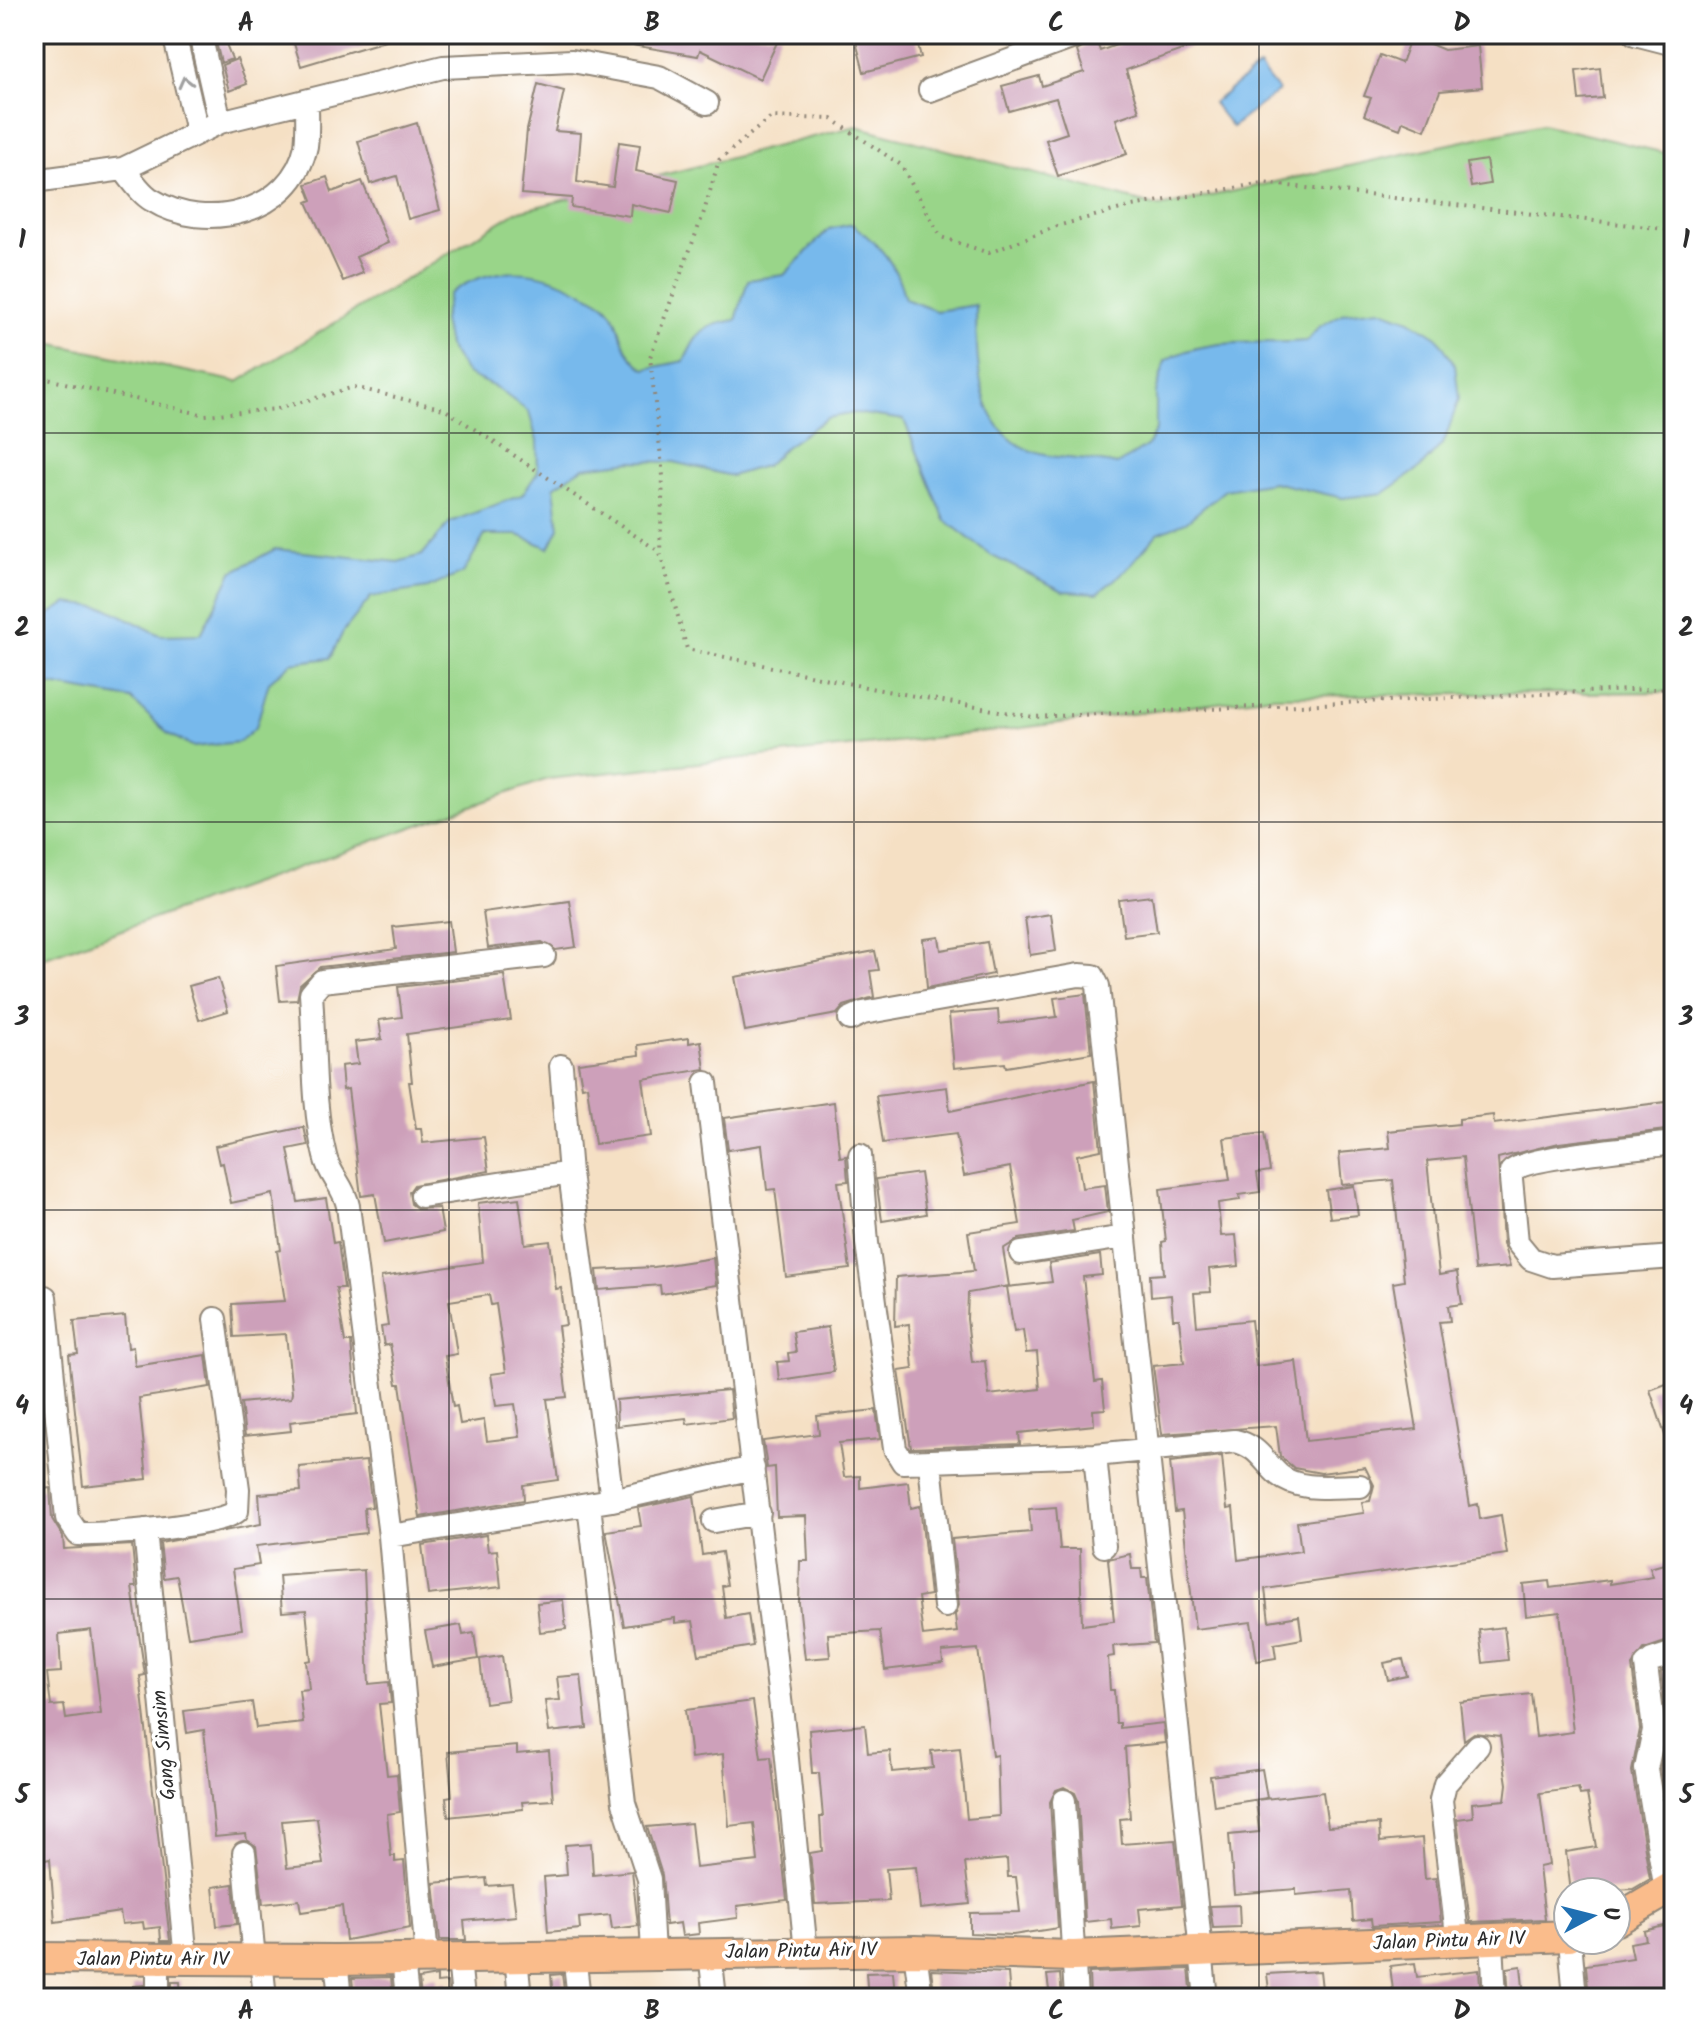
<svg xmlns="http://www.w3.org/2000/svg" width="1708" height="2032" viewBox="0 0 1708 2032" font-family="Kalam,sans-serif">
<style>
.green{fill:#99d589;stroke:#62805a;stroke-width:2}
.water{fill:#77b9ec;stroke:#51728c;stroke-width:2}
.building{fill:#cda0ba;fill-rule:evenodd}
.lines{fill:none;stroke-linecap:round;stroke-linejoin:round}
.minor-casing{stroke:#908678;stroke-width:26}
.major-casing{stroke:#908678;stroke-width:34}
.path{stroke:#908678;stroke-width:4;stroke-dasharray:2 6;stroke-linecap:butt}
.minor{stroke:#fff;stroke-width:22}
.major{stroke:#fabc8b;stroke-width:30}
.oneway{stroke:#a0a0a0}
.grid{fill:none;stroke:#2b2b2b;stroke-width:2;stroke-opacity:0.55}
.labels{text-anchor:middle;dominant-baseline:central;stroke-width:7;stroke-linejoin:round;paint-order:stroke}
.street-label{font-size:20px;fill:#2b2b2b;stroke:#fff}
.neatline{fill:none;stroke:#2b2b2b;stroke-width:3}
.grid-label{font-size:26px;text-anchor:middle;font-weight:bold;fill:#2b2b2b}
</style>
<rect width="100%" height="100%" fill="#fff"/>
<filter id="ink" filterUnits="userSpaceOnUse"><feTurbulence type="fractalNoise" baseFrequency=".0125" numOctaves="2"/><feDisplacementMap in="SourceGraphic" scale="16" xChannelSelector="R" yChannelSelector="G"/><feConvolveMatrix kernelMatrix="1 2 1 2 8 2 1 2 1" color-interpolation-filters="sRGB"/></filter>
<filter id="wash" filterUnits="userSpaceOnUse"><feTurbulence type="fractalNoise" baseFrequency=".006" numOctaves="4" result="noise"/><feDisplacementMap in="SourceGraphic" scale="32" xChannelSelector="R" yChannelSelector="G"/><feGaussianBlur stdDeviation="1.8" result="paint"/><feColorMatrix in="noise" values="0 0 0 0 0 0 0 0 0 0 0 0 0 0 0 0 0 1.4 0 .05"/><feComposite in="paint" operator="in"/></filter>
<g filter="url(#wash)">
<rect width="100%" height="100%" fill="#f5e0c4"/>
<!-- green -->
<path class="green" d="M1542,124L1674,155V692L1273,696L997,731L548,779L34,961V340L238,382L516,212L856,126L1160,207Z"/>
<!-- water -->
<path class="water" d="M1259,67L1278,91L1232,127L1213,103Z
M852,224C882,247 896,263 905,299L936,311L976,305C977,366 974,443 1050,456C1072,459 1095,460 1117,465L1148,445L1156,429V393L1165,361C1204,336 1262,345 1307,341L1319,327L1344,313L1380,309L1410,320L1437,337L1455,365L1459,399L1444,442L1420,468L1384,493L1343,498L1273,482L1225,490L1186,522L1158,533L1126,570L1098,593L1063,591L992,556L945,520L904,420L855,413L827,418L785,447L767,465L731,476L674,462L633,461L584,467L554,487L559,528L549,548L518,535H485L463,573L428,588L371,597L343,632L330,658L291,663L269,682L256,727L239,742L194,747L168,734L131,699L40,683L34,674V624L67,603L107,608L160,635L201,634L232,572L275,549L398,562L422,555L450,522L522,495L538,472L537,441L529,412L497,388L467,374L448,346L443,320L449,294C491,264 538,267 582,292C589,296 602,301 608,308C626,327 615,348 645,369L684,361C699,330 702,326 736,320L748,280L784,275L829,229Z"/>
<g id="blocks">
<!-- building -->
<path class="building" d="M291,34H394L395,38L301,66Z
M621,34H781L760,79L700,50L698,56L620,43Z
M854,34H915L921,57L864,72Z
M1146,34L1221,36L1126,70L1139,111L1116,119L1127,154L1058,176L1046,140L1067,133L1056,98L1009,111L1002,86L1039,76L1042,86L1084,72L1077,51L1096,40L1100,51Z
M1411,36L1444,50L1478,46L1482,87L1440,91L1425,130L1403,121L1400,129L1364,115L1371,98L1364,96L1380,55L1401,63Z
M224,39L232,59L221,63L216,42Z
M237,59L247,84L229,91L222,65Z
M1600,68L1603,98L1579,100L1576,71Z
M538,84L564,91L555,131L581,133L577,182L613,187L619,142L640,145L636,171L678,180L671,213L631,204L630,216L571,207L572,198L521,194L527,130Z
M417,123L440,210L408,219L397,176L370,184L358,141Z
M1486,160L1490,184L1471,187L1467,163Z
M327,177L332,192L362,181L388,243L356,257L363,273L343,281L307,202L312,200L306,184Z
M1152,896L1157,932L1124,936L1119,900Z
M569,900L576,947L556,950L542,942L488,948L483,912Z
M1051,914L1056,951L1030,955L1025,918Z
M449,921L453,952L320,967L300,985L297,1000L280,1001L276,966L396,949L393,927Z
M939,937L941,950L987,942L993,974L927,988L923,939Z
M875,951L879,970L870,971L874,997L844,1006L837,1014L745,1031L735,977Z
M504,975L511,1020L407,1034L412,1082H409L416,1129H421L423,1143L484,1137L489,1171L414,1185L409,1192L411,1204L418,1209L439,1208L443,1232L384,1243L375,1194L361,1196L348,1089L343,1090L341,1066L358,1064L355,1042L382,1039L379,1020L402,1017L398,987Z
M218,978L228,1011L199,1020L189,986Z
M1085,994L1091,1053L1006,1067L1005,1063L954,1068L949,1014L998,1010L999,1024L1057,1017L1054,998Z
M689,1038V1043L701,1041L705,1069L643,1079L651,1136L595,1144L587,1086L582,1087L578,1063L639,1055L638,1045Z
M1094,1081L1101,1150L1077,1155L1082,1188L1105,1185L1108,1212L1072,1220L1074,1231L1019,1239L1003,1249L1009,1286L968,1293L967,1319L972,1362L985,1361L989,1395L1040,1389L1037,1352L1026,1353L1023,1330L1014,1332L1007,1287L1052,1282L1049,1263L1100,1255L1102,1275L1083,1277L1095,1382L1102,1381L1105,1409L1093,1410L1094,1425L1019,1433L1020,1444L911,1448L899,1371L913,1369L909,1324L895,1326L896,1277L974,1271L968,1232L1020,1224L1010,1167L964,1176L956,1134L883,1143L876,1096L947,1087L950,1111Z
M1674,1101V1129L1559,1143L1498,1158L1503,1243L1510,1267L1475,1270L1463,1157L1427,1161L1439,1275L1457,1272L1462,1304L1448,1306L1450,1321L1439,1322L1470,1506L1478,1504L1480,1519L1501,1515L1507,1554L1265,1589L1269,1621L1299,1616L1302,1639L1274,1644L1276,1658L1257,1661L1251,1622L1195,1629L1182,1511L1175,1512L1170,1462L1222,1456L1227,1509L1233,1508L1238,1560L1301,1551L1297,1522L1364,1513L1362,1502L1370,1501L1374,1485L1365,1467L1321,1473L1294,1468L1280,1456L1276,1426L1162,1434L1153,1366L1184,1363L1179,1319H1173L1171,1295L1151,1297L1150,1275L1164,1274L1162,1242L1166,1241L1160,1189L1230,1180L1224,1138L1264,1133L1270,1171L1257,1173L1260,1192L1239,1195L1240,1200L1218,1203L1221,1236L1236,1235L1239,1266L1209,1269L1211,1292L1194,1293L1197,1326L1251,1320L1256,1366L1296,1361L1306,1441L1417,1429L1393,1283L1404,1281L1393,1180L1342,1185L1339,1153L1390,1148L1388,1131L1459,1124V1119L1493,1115L1494,1124Z
M834,1102L840,1157L846,1156L848,1181L838,1182L850,1269L786,1277L775,1189L767,1190L762,1145L728,1150L724,1118Z
M304,1127L308,1145L288,1149L298,1202L326,1198L333,1243L338,1242L344,1288H336L345,1342H351L357,1414L290,1422L291,1431L245,1436L241,1403L291,1398L292,1393L286,1334L234,1337L232,1304L285,1301L277,1251L281,1250L273,1194L231,1203L223,1163L219,1164L215,1146Z
M920,1173L926,1214L882,1221L876,1179Z
M1354,1186L1358,1215L1330,1218L1326,1190Z
M519,1198L525,1244L550,1241L556,1289L561,1288L566,1325L558,1326L567,1397L547,1399L558,1480L523,1485L524,1500L420,1517L400,1384H397L390,1344L384,1346L381,1327L388,1326L381,1277L483,1262L478,1203ZM489,1295L491,1305L496,1304L506,1372L491,1374L496,1406L515,1404L520,1437L487,1441L484,1420L460,1424L457,1406L453,1407L445,1356L457,1354L449,1301Z
M713,1258L716,1285L661,1294L660,1285L599,1290L597,1270L654,1267Z
M125,1316L128,1348L133,1347L135,1366L206,1355L210,1387L139,1398L147,1479L83,1486L69,1355L78,1354L74,1321Z
M828,1327L834,1372L779,1380L777,1362L789,1361L788,1353L796,1352L793,1332Z
M1674,1381V1452L1671,1453L1650,1390Z
M729,1390L732,1418L687,1424L686,1418L617,1426L616,1400Z
M876,1410L880,1439L839,1443L844,1477L860,1476V1488L908,1482L911,1508L920,1506L930,1595L918,1597L923,1636L957,1632L955,1615L959,1605L952,1539L1031,1532L1029,1509L1056,1507L1060,1549H1080L1082,1625L1114,1621L1108,1559L1130,1554L1132,1569H1141L1142,1578H1147L1154,1643L1113,1646L1114,1656L1108,1657L1110,1690H1114L1116,1723H1120V1728L1163,1723L1165,1743L1125,1747L1130,1818L1120,1819L1122,1844L1175,1840L1182,1905L1139,1909L1141,1926L1112,1929L1111,1919L1085,1922L1078,1800L1075,1793L1064,1787L1056,1790L1050,1802L1058,1928L1013,1935L970,1933V1913L1020,1912L1016,1877H1008L1007,1859L965,1863L970,1904L920,1909L916,1867L886,1869L889,1901L815,1904L810,1853L822,1851L820,1817H823L819,1773H812L809,1730L865,1725L868,1753L890,1751L892,1772L933,1768L931,1751L960,1748L967,1819L999,1816L997,1755L992,1756L978,1649L942,1652L943,1663L885,1670L880,1631L828,1634L830,1657L805,1659L799,1603L800,1561H808L806,1516L777,1517L775,1467L767,1468L763,1441L819,1434L817,1416Z
M366,1461L372,1507L364,1508L366,1533L256,1546L259,1565L233,1569L242,1629L188,1637L177,1576L164,1578L160,1543L261,1524L259,1494L301,1491L299,1467Z
M50,1488L52,1519L63,1537L64,1549L132,1545L136,1587H132L145,1675L140,1676L170,1941H161L160,1927L144,1929L143,1922L122,1924L120,1912L55,1922L50,1859L34,1862V1490ZM91,1630L101,1714L66,1719L64,1705L51,1706L47,1673L61,1672L59,1634Z
M694,1496L702,1555L722,1552L727,1585L722,1586L726,1618L748,1614L753,1646L699,1655L693,1621L675,1623V1618L624,1626L606,1531L641,1526L638,1508Z
M486,1535L488,1551L497,1550L501,1587L428,1595L422,1545Z
M1674,1561V1639L1644,1649L1632,1666L1640,1729L1632,1771L1650,1879L1633,1889L1571,1892L1566,1852L1596,1847L1587,1794L1580,1795L1578,1788L1540,1793L1549,1865L1539,1867L1545,1919L1470,1922L1457,1819L1473,1817L1472,1803L1505,1800L1507,1784L1500,1736L1474,1733L1464,1740L1460,1702L1531,1694L1536,1737L1573,1732L1560,1612L1526,1616L1523,1584L1549,1581L1550,1588L1610,1580V1584L1653,1577L1650,1568Z
M364,1570L369,1684L389,1682L391,1703L379,1704L387,1775L397,1774L400,1812L387,1814L391,1856H395V1862L404,1861L410,1928L346,1940L342,1906L301,1912L299,1900L263,1904L256,1846L247,1840L246,1834L215,1837L204,1730L187,1733L184,1711L252,1702L256,1728L303,1723L299,1690L309,1689L306,1661L311,1660L306,1610L282,1612L279,1576ZM317,1818L323,1864L287,1868L282,1821Z
M563,1600L566,1629L540,1632L537,1603Z
M461,1625L463,1635L474,1633L478,1659L432,1667L425,1631Z
M1504,1627L1508,1660L1483,1663L1479,1630Z
M502,1656L508,1700L485,1703L480,1659Z
M1403,1659L1407,1676L1388,1680L1384,1663Z
M1674,1668V1853L1660,1769L1668,1729L1661,1672Z
M581,1675L587,1728L549,1732L545,1701L560,1700L557,1677Z
M753,1701L761,1758L771,1757L787,1900L737,1906L738,1918L698,1923L699,1934L682,1936L680,1923L666,1925L662,1875L647,1827L691,1823L696,1868L758,1861L754,1823L729,1826L723,1754L691,1758L685,1710Z
M517,1746V1754L549,1751L553,1800L522,1802L523,1809L448,1817L446,1797L452,1796L448,1752Z
M1262,1769L1267,1798L1214,1806L1210,1776Z
M1323,1792L1328,1827L1379,1824L1380,1842L1422,1838L1425,1879L1436,1878L1441,1922L1372,1926L1371,1919L1353,1921L1351,1890L1296,1895V1889L1234,1894L1229,1835L1259,1832L1256,1800Z
M591,1843L593,1875L632,1871L638,1926L612,1929L610,1915L579,1918L580,1929L548,1932L544,1877L567,1875L565,1845Z
M486,1878L487,1886L512,1884L516,1916L464,1921L466,1940H440L434,1883Z
M233,1884L237,1924L217,1926L213,1887Z
M1239,1905L1240,1927L1213,1928L1210,1906Z
M1664,1926L1674,1970V1998H1589L1586,1965L1633,1958L1630,1943L1646,1940L1644,1931Z
M1415,1963L1417,1977L1479,1970L1481,1998H1394L1390,1966Z
M1521,1966L1524,1998H1509L1507,1968Z
M1189,1969L1192,1998H1090L1089,1973Z
M931,1970L1008,1973L1010,1998H935Z
M1320,1971L1323,1998H1270L1267,1974Z
M893,1972L895,1996L868,1998L866,1973Z
M562,1974L565,1998H553L551,1975Z
M1060,1974L1062,1998H1050L1047,1975Z
M437,1976V1983L447,1982L449,1998H421L419,1979Z
M391,1977L393,1998H354L352,1978Z
M172,1982H180L181,1998H172Z
M144,1985V1998H133V1986Z"/>
</g>
</g>
<g filter="url(#ink)">
<use href="#blocks" fill-opacity="0" stroke="#908678" stroke-width="2"/>
<g class="lines">
<!-- minor casing -->
<g class="minor-casing">
<path id="minor" d="M174,34L197,131
M200,34L220,122
M1635,34L1674,44
M930,90L1082,34
M123,169C131,178 141,194 152,200C206,234 292,213 306,146C308,132 307,116 307,103
M34,181L123,169L220,122L443,67L572,61L659,77L707,103
M850,1019L863,1013L1079,975L1093,976L1098,986L1206,1998
M706,1083L786,1749L806,1952
M1674,1143C1646,1147 1524,1156 1511,1172V1179L1517,1242L1531,1259L1552,1266L1674,1257
M860,1155L867,1243L895,1449L903,1462L1095,1455L1235,1441C1258,1446 1263,1461 1279,1475C1299,1492 1335,1486 1360,1486
M422,1196L570,1173
M1021,1253L1124,1237
M45,1297L67,1518L78,1534C105,1535 221,1526 237,1511L238,1489L215,1319
M1095,1455L1104,1546
M930,1464L945,1606
M612,1500L753,1468
M589,1505L624,1803L649,1879L653,1953
M714,1521L759,1513
M145,1530L186,1960
M390,1536L612,1500L570,1173L561,1066
M1064,1801L1076,1998
M244,1853L254,1959
M1666,1891L1646,1769L1654,1730L1646,1665L1652,1660L1674,1653
M1570,1940L1575,1998
M1492,1942L1495,1998
M1458,1943L1441,1800L1445,1784L1478,1746
M915,1951L921,1998
M710,1953L715,1998
M574,1955L579,1998
M516,1957L520,1998
M427,1958L390,1536L348,1206C344,1186 329,1175 325,1156C312,1104 315,1047 311,994L322,981L544,956
M261,1959L265,1998
M403,1959L407,1998
M459,1959L463,1998
M336,1960L340,1998
M158,1961V1998"/>
</g>
<!-- major casing -->
<g class="major-casing">
<path id="major" d="M1616,1920L1674,1886
M34,1958L336,1960L915,1951L1073,1956L1568,1936"/>
</g>
<!-- path -->
<path class="path" d="M1674,230L1263,183L1132,206L1057,226L989,253L941,237L901,165L832,119L771,117L719,160L704,212L650,357L663,476L660,552L687,649L875,689L1033,717L1674,688
M34,376L205,415L277,409L354,387L444,409L660,552"/>
<!-- minor -->
<use href="#minor" class="minor"/>
<!-- major -->
<use href="#major" class="major"/>
</g>
<!-- one-way arrows -->
<defs><path id="oneway-chevron" d="M-2-3.5L2.5 0L-2 3.5" fill="none" stroke-width="1.6" stroke-linecap="round" stroke-linejoin="round" transform="scale(2)"/></defs>
<use class="oneway" href="#oneway-chevron" transform="translate(185 82) rotate(-104)"/>
</g>
<!-- grid -->
<path class="grid" d="M449,34V1998M854,34V1998M1259,34V1998M34,433H1674M34,822H1674M34,1210H1674M34,1599H1674"/>
<g class="labels">
<!-- street labels -->
<g class="street-label">
<text transform="translate(165 1745) rotate(-95)">Gang Simsim</text>
<text transform="translate(1449 1942) rotate(-2)">Jalan Pintu Air IV</text>
<text transform="translate(801 1952) rotate(-1)">Jalan Pintu Air IV</text>
<text x="153" y="1960">Jalan Pintu Air IV</text>
</g>
</g>
<!-- margin -->
<rect width="1708" height="2032" fill="none" stroke="#fff" stroke-width="88"/>
<!-- north arrow -->
<g transform="translate(1592 1916) rotate(83)"><circle r="38" fill="#ffffff" stroke="#aaaaaa" stroke-width="2"/>
<path d="M0-6L14 30L0 20L-14 30Z" fill="#1f6fb2"/>
<text y="-12" font-size="22" font-weight="bold" text-anchor="middle" fill="#2b2b2b">U</text>
</g>
<rect x="44" y="44" width="1620" height="1944" class="neatline"/>
<g class="grid-label">
<text x="246" y="31">A</text>
<text x="652" y="31">B</text>
<text x="1056" y="31">C</text>
<text x="1462" y="31">D</text>
<text x="22" y="248">1</text>
<text x="1686" y="248">1</text>
<text x="22" y="636">2</text>
<text x="1686" y="636">2</text>
<text x="22" y="1025">3</text>
<text x="1686" y="1025">3</text>
<text x="22" y="1414">4</text>
<text x="1686" y="1414">4</text>
<text x="22" y="1803">5</text>
<text x="1686" y="1803">5</text>
<text x="246" y="2019">A</text>
<text x="652" y="2019">B</text>
<text x="1056" y="2019">C</text>
<text x="1462" y="2019">D</text>
</g>
</svg>
